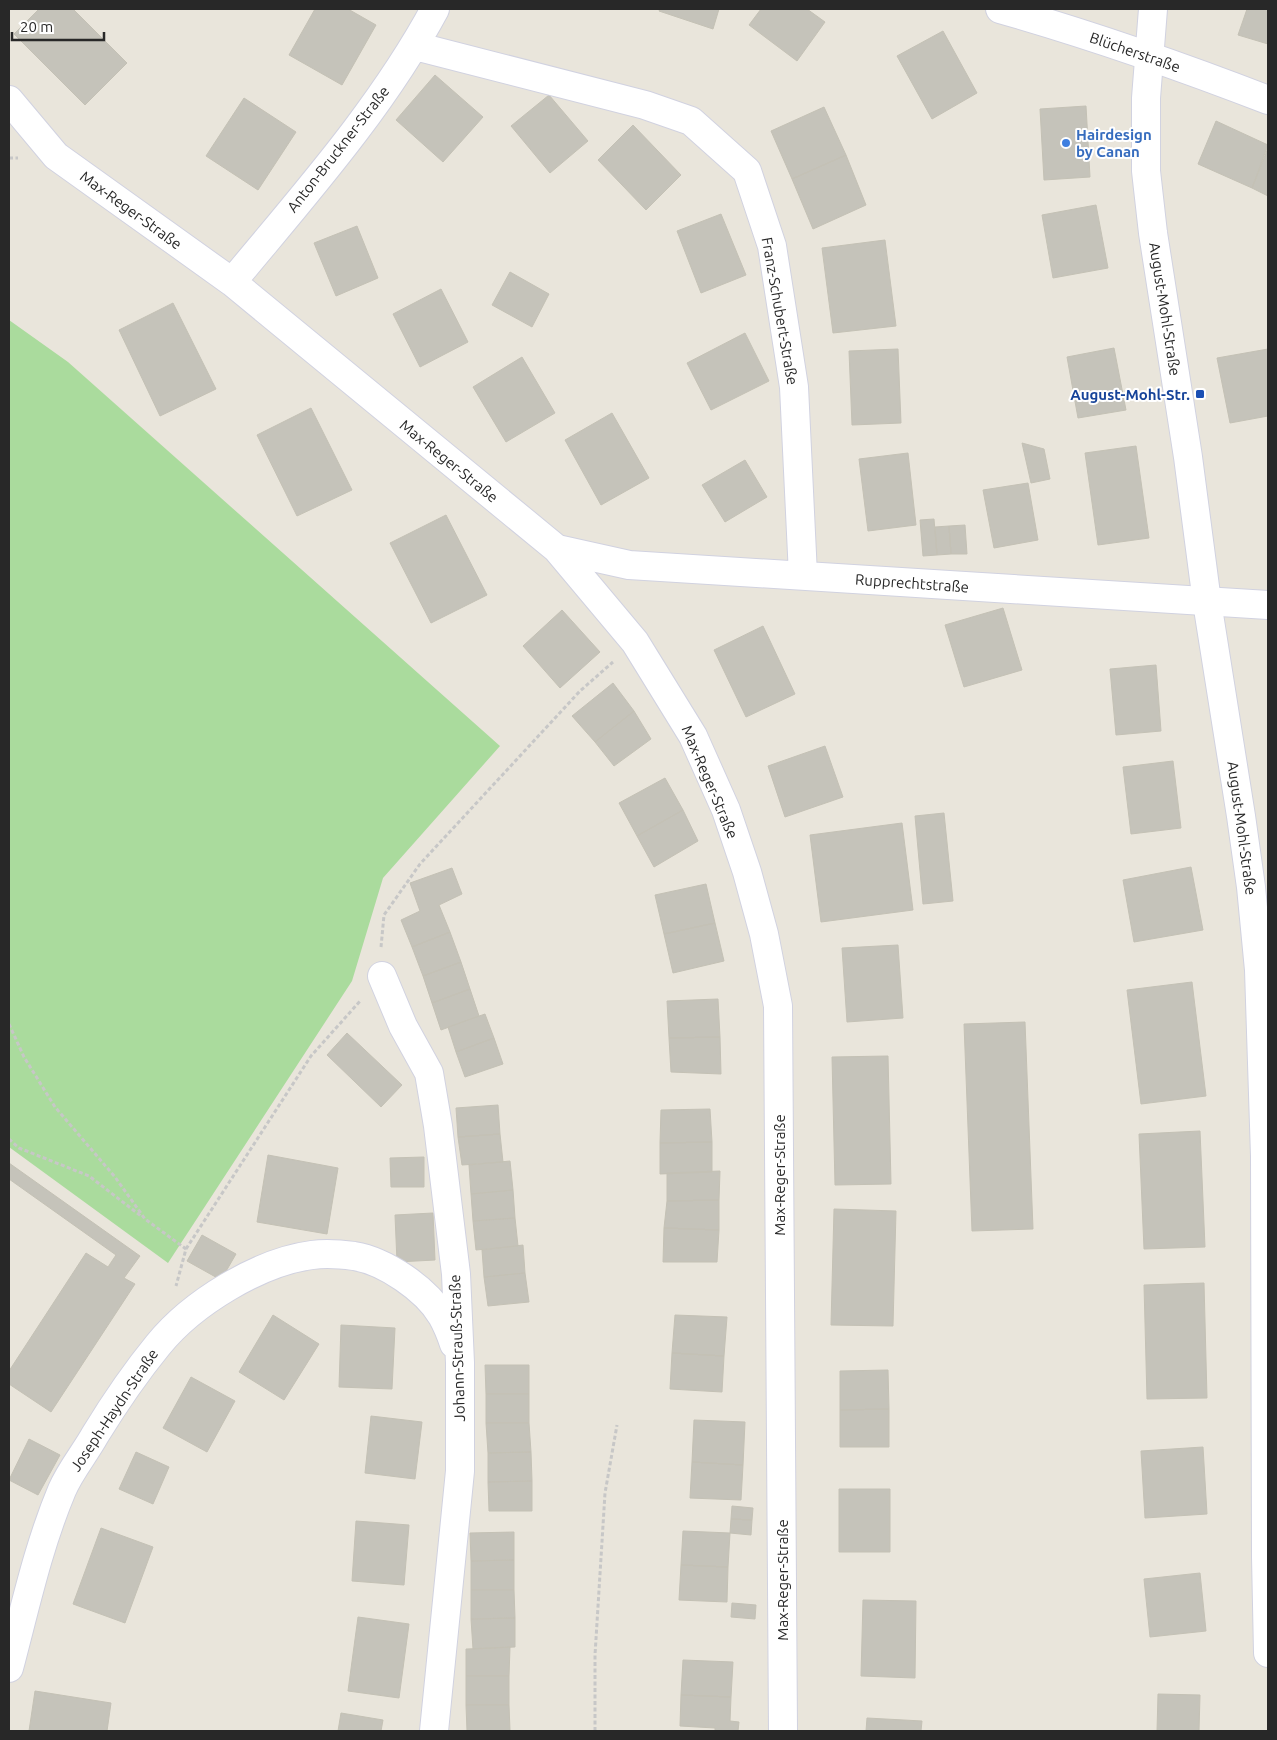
<svg xmlns="http://www.w3.org/2000/svg" width="1277" height="1740" viewBox="0 0 1277 1740" font-family="Ubuntu,sans-serif">
<style>
.green{fill:#aadb9d}
.building{fill:#c5c3ba;stroke:#c4c1b5}
.lines{fill:none;stroke-linecap:round;stroke-linejoin:round}
.street-casing{stroke:#d1d2e0;stroke-width:30}
.secondary-casing{stroke:#d1d2e0;stroke-width:30}
.path{stroke:#c7c7c7;stroke-width:3;stroke-dasharray:4 2.5;stroke-linecap:butt}
.street{stroke:#fff;stroke-width:28}
.secondary{stroke:#fff;stroke-width:28}
.shop-dot{fill:#3f7fe0;stroke:#fff;stroke-width:2}
.transit-dot{fill:#1a4fb4;stroke:#fff;stroke-width:2}
.labels{text-anchor:middle;dominant-baseline:central;stroke-width:4;stroke-linejoin:round;paint-order:stroke}
.street-label{font-size:15px;fill:#282828;stroke:#fff}
.shop-label{font-size:15px;font-weight:bold;fill:#366cbe;stroke:#fff;text-anchor:start}
.transit-label{font-size:15px;font-weight:bold;fill:#164399;stroke:#fff;text-anchor:end}
</style>
<rect width="100%" height="100%" fill="#e9e5db"/>
<!-- green -->
<path class="green" d="M9,320L68,362L500,746L383,878L352,981L168,1263L9,1147Z"/>
<!-- building -->
<path class="building" d="M39,9H73L127,63L85,105L14,34Z
M315,9H348L376,25L342,85L289,55Z
M660,9H719L713,29L659,11Z
M761,9H807L825,22L797,61L749,25Z
M1247,9H1268V44L1238,35Z
M943,31L977,93L932,119L897,56Z
M435,75L483,117L443,162L396,120Z
M549,95L588,141L550,173L511,126Z
M244,98L296,132L258,190L206,156Z
M1086,106L1090,177L1044,180L1040,109Z
M824,107L846,155L792,179L771,131Z
M1216,121L1268,145L1252,188L1198,164Z
M633,125L681,175L646,210L598,160Z
M1268,148V196L1252,188Z
M846,155L866,205L813,229L792,179Z
M1096,205L1108,268L1053,278L1042,215Z
M721,214L746,275L701,293L677,231Z
M357,226L378,278L336,296L314,243Z
M885,240L896,326L833,333L822,248Z
M510,272L549,294L532,327L492,305Z
M441,289L468,342L420,367L393,314Z
M173,303L216,389L160,416L119,330Z
M745,333L769,381L711,410L687,363Z
M1114,348L1126,410L1078,418L1067,357Z
M898,349L901,423L852,425L849,351Z
M1268,349V416L1230,423L1217,358Z
M522,357L555,413L506,442L473,387Z
M311,408L352,490L297,516L257,435Z
M612,413L649,478L601,505L565,440Z
M1022,443L1044,449L1050,479L1031,483Z
M1136,446L1149,538L1098,545L1085,453Z
M908,453L916,525L868,531L859,459Z
M745,460L767,497L725,522L702,485Z
M1028,483L1038,540L994,548L983,490Z
M446,515L487,595L431,623L390,543Z
M934,519L937,555L923,556L920,520Z
M965,525L967,554H951L949,526Z
M949,526L951,554L937,555L935,527Z
M1003,608L1022,670L964,687L945,625Z
M562,610L600,652L560,688L523,646Z
M763,626L795,694L746,717L714,650Z
M1156,665L1161,731L1116,735L1110,669Z
M613,683L634,711L595,742L572,716Z
M634,711L651,739L614,766L595,742Z
M825,746L843,797L785,817L768,766Z
M1173,761L1181,828L1131,834L1123,767Z
M665,778L683,810L637,836L619,803Z
M683,810L698,841L654,867L637,836Z
M944,813L953,901L923,904L915,816Z
M902,823L913,910L821,922L810,835Z
M1191,867L1203,930L1134,942L1123,880Z
M452,868L462,894L439,905L450,932L412,947L401,920L420,911L410,883Z
M706,884L715,923L664,934L655,895Z
M715,923L724,961L673,973L664,934Z
M450,932L461,962L423,976L412,947Z
M898,945L903,1018L847,1022L842,948Z
M461,962L470,989L432,1003L423,976Z
M1192,982L1206,1096L1141,1104L1127,990Z
M470,989L479,1016L441,1030L432,1003Z
M718,999L720,1037L669,1038L667,1001Z
M485,1014L494,1038L456,1052L448,1027Z
M1025,1022L1033,1229L972,1231L964,1024Z
M347,1033L402,1085L381,1107L327,1055Z
M720,1037L721,1074L671,1072L669,1038Z
M494,1038L503,1064L465,1077L456,1052Z
M888,1056L891,1184L835,1185L832,1057Z
M498,1105L500,1134L458,1137L456,1108Z
M710,1109L712,1142L660,1143L661,1110Z
M1200,1131L1205,1247L1144,1249L1139,1134Z
M500,1134L503,1162L462,1165L458,1137Z
M712,1142V1172L660,1174V1143Z
M268,1155L338,1168L327,1234L257,1222Z
M424,1157V1187H391L390,1158Z
M510,1161L513,1190L471,1194L469,1165Z
M9,1163L140,1256L124,1278L135,1284L51,1412L9,1384V1371L86,1253L108,1267L116,1255L9,1179Z
M720,1171L719,1200L667,1201V1173Z
M513,1190L515,1218L473,1221L471,1194Z
M719,1200V1230L664,1228L667,1201Z
M834,1209L896,1211L893,1326L831,1325Z
M433,1213L435,1260L397,1262L395,1215Z
M515,1218L518,1246L476,1250L473,1221Z
M664,1228L719,1230L717,1262H663Z
M202,1235L236,1254L221,1280L187,1261Z
M523,1245L525,1273L484,1277L482,1250Z
M525,1273L529,1302L488,1306L484,1277Z
M1204,1283L1207,1398L1147,1399L1144,1285Z
M273,1315L319,1344L284,1400L239,1372Z
M675,1315L727,1317L724,1356L672,1353Z
M341,1325L395,1328L392,1389L339,1387Z
M672,1353L724,1356L722,1392L670,1389Z
M485,1365H529V1394H486Z
M888,1370L889,1409L840,1410V1371Z
M191,1377L235,1401L207,1452L163,1428Z
M486,1394H529V1423H486Z
M889,1409V1447H840V1410Z
M371,1416L422,1422L415,1479L365,1473Z
M694,1420L745,1422L743,1465L692,1462Z
M486,1423H529L531,1452L488,1453Z
M29,1439L60,1455L38,1495L9,1480Z
M1203,1447L1207,1514L1145,1518L1141,1451Z
M136,1452L169,1467L153,1504L119,1489Z
M531,1452L532,1481L488,1482V1453Z
M692,1462L743,1465L741,1500L690,1498Z
M532,1481V1511H489L488,1482Z
M839,1489H890V1552H839Z
M732,1506L753,1508L752,1520L731,1519Z
M731,1519L752,1520L751,1535L730,1533Z
M356,1521L409,1525L404,1585L352,1581Z
M101,1528L153,1547L125,1623L73,1604Z
M683,1531L730,1533L728,1567L681,1565Z
M514,1532V1560L471,1561L470,1533Z
M514,1560V1590H471V1561Z
M681,1565L728,1567L727,1602L679,1600Z
M1200,1573L1206,1631L1150,1637L1144,1579Z
M471,1590H514L515,1618L471,1619Z
M863,1600L916,1601L915,1678L861,1676Z
M732,1603L756,1605L755,1619L731,1617Z
M358,1617L409,1624L399,1698L348,1691Z
M515,1618V1647L473,1649L471,1619Z
M510,1647L509,1676H466V1649Z
M683,1660L733,1662L731,1697L681,1695Z
M466,1676H509V1705H466Z
M35,1691L111,1703L107,1731H29Z
M1158,1694L1200,1695L1199,1731H1157Z
M681,1695L731,1697L730,1721L739,1722L738,1731H715V1728L680,1726Z
M466,1705H509L510,1731H467Z
M341,1713L383,1720L381,1731H338Z
M867,1718L922,1721L921,1731H866Z"/>
<g class="lines">
<!-- street casing -->
<g class="street-casing">
<path id="street" d="M1000,9C1091,35 1180,66 1268,100
M415,46L645,105L691,121L747,171L772,246L794,387L803,575
M9,100L56,156L232,282L557,549L635,642L693,736L726,810L747,872L764,934L778,1006L783,1731
M232,282C304,195 381,109 435,9
M557,549L629,565L1268,605
M382,976L403,1026L429,1073L438,1126L456,1274L460,1363V1471L434,1731
M9,1668C25,1608 38,1547 62,1490C70,1471 85,1453 95,1435C114,1404 135,1373 158,1345C192,1303 259,1262 312,1255C326,1253 339,1254 354,1256C385,1261 426,1289 442,1316C447,1325 451,1335 454,1344"/>
</g>
<!-- secondary casing -->
<g class="secondary-casing">
<path id="secondary" d="M1153,9L1146,98V171L1153,233L1188,457L1207,602L1241,816L1251,887L1259,970L1265,1156L1266,1557L1268,1653"/>
</g>
<!-- path -->
<path class="path" d="M9,158H18
M381,947L384,915L420,864L580,691L613,662
M9,1024L24,1057L55,1107L115,1177L145,1219L186,1249L176,1286
M9,1139L19,1148L89,1176L141,1216
M186,1249L311,1056L361,1000
M595,1731V1655L605,1493L617,1425"/>
<!-- street -->
<use href="#street" class="street"/>
<!-- secondary -->
<use href="#secondary" class="secondary"/>
</g>
<!-- markers -->
<circle class="shop-dot" cx="1066" cy="143" r="5"/>
<rect class="transit-dot" x="1195" y="389" width="10" height="10" rx="2.5"/>
<g class="labels">
<!-- street labels -->
<g class="street-label">
<text transform="translate(1135 52) rotate(19)">Blücherstraße</text>
<text transform="translate(338 149) rotate(-52)">Anton-Bruckner-Straße</text>
<text transform="translate(131 210) rotate(36)">Max-Reger-Straße</text>
<text transform="translate(1165 309) rotate(81)">August-Mohl-Straße</text>
<text transform="translate(780 311) rotate(80)">Franz-Schubert-Straße</text>
<text transform="translate(449 461) rotate(39)">Max-Reger-Straße</text>
<text transform="translate(912 583) rotate(4)">Rupprechtstraße</text>
<text transform="translate(710 782) rotate(67)">Max-Reger-Straße</text>
<text transform="translate(1242 828) rotate(82)">August-Mohl-Straße</text>
<text transform="translate(779 1175) rotate(-90)">Max-Reger-Straße</text>
<text transform="translate(457 1348) rotate(-92)">Johann-Strauß-Straße</text>
<text transform="translate(114 1410) rotate(-56)">Joseph-Haydn-Straße</text>
<text transform="translate(782 1580) rotate(-90)">Max-Reger-Straße</text>
</g>
<!-- shop labels -->
<g class="shop-label">
<text x="1076" y="134">Hairdesign<tspan x="1076" dy="17">by Canan</tspan></text>
</g>
<!-- transit labels -->
<g class="transit-label">
<text x="1190" y="394">August-Mohl-Str.</text>
</g>
</g>
<!-- border -->
<rect width="1277" height="1740" fill="none" stroke="#282828" stroke-width="20"/>
<!-- scale -->
<path d="M12 32v8h92v-8" fill="none" stroke="#282828" stroke-width="2.5"/>
<text x="20" y="32" font-size="15" fill="#282828" stroke="#ffffff" stroke-width="4" paint-order="stroke">20 m</text>
</svg>
